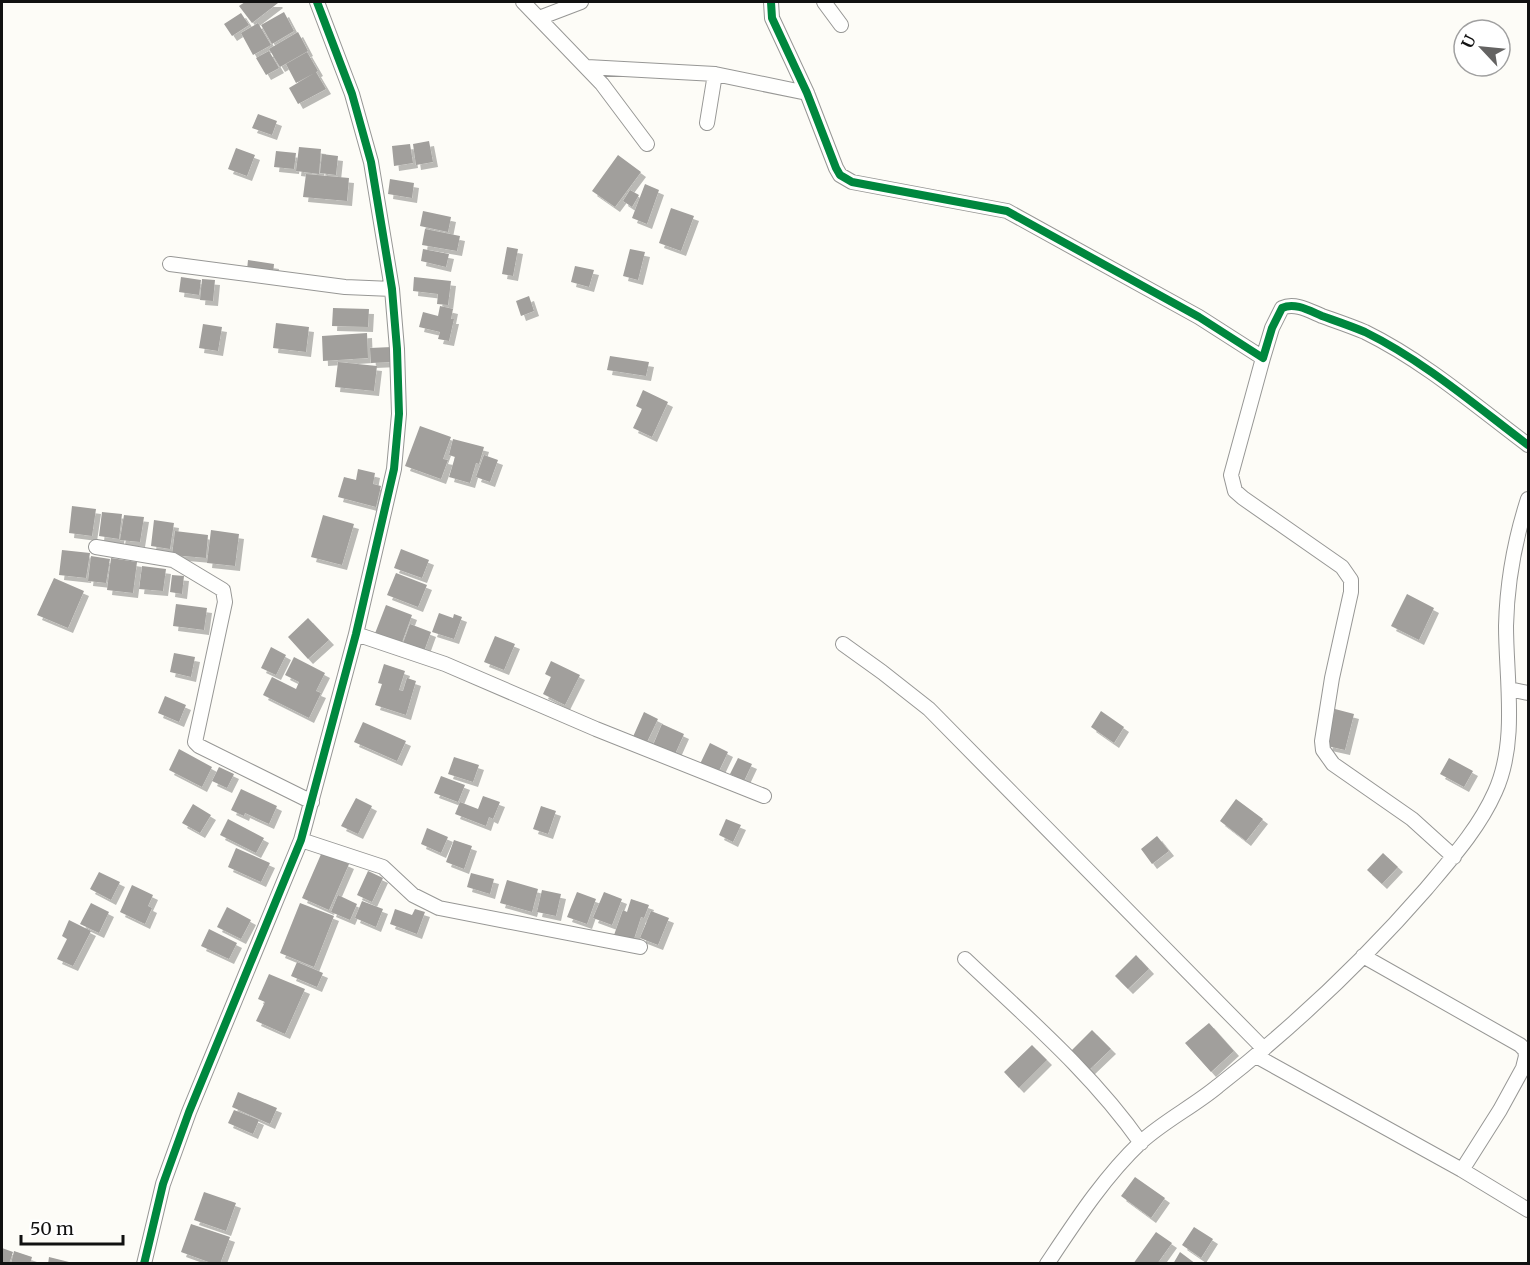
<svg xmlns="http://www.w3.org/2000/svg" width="1530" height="1265" viewBox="0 0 1530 1265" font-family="Merriweather,serif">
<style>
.building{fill:#a19f9c;filter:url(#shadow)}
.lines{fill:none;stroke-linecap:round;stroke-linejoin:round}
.minor-casing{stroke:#979795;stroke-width:16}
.minor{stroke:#fffffe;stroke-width:14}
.cycleway-casing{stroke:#fff;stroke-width:11}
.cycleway{stroke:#00873e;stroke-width:8}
</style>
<defs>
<filter id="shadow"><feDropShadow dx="5" dy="5" stdDeviation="0" flood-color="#0004"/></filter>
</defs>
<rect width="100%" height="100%" fill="#fdfcf7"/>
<!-- building -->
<path class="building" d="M245,2H277L278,3L252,23L239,6Z
M284,12L294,31L272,44L261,25Z
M241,13L249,25L232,36L224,24Z
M258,23L271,45L253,55L241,33Z
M298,32L308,51L280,67L269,49Z
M269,51L279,68L266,75L256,58Z
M307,52L318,71L296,83L286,64Z
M316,72L326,89L298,104L289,88Z
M258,114L277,121L272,135L252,128Z
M429,141L433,162L416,165L413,144Z
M410,144L413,163L394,166L392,146Z
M299,147L321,149L319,174L296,171Z
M236,148L255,155L247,176L228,169Z
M276,151L296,153L294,169L274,167Z
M322,154L338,156L336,175L320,173Z
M618,155L641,172L615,207L592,191Z
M306,174L349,178L347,201L303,197Z
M390,179L414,183L412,198L388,194Z
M645,184L659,190L647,224L632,218Z
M630,190L639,195L632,207L623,201Z
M671,208L694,216L681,251L659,243Z
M423,211L451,217L448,232L420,226Z
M425,229L460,236L457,251L422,245Z
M507,247L518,249L513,276L502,274Z
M423,249L449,254L446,267L421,261Z
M630,249L645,252L638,280L623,276Z
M248,260L274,264L273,274L247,270Z
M575,266L594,270L589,287L571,282Z
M181,277L201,280L199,295L179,292Z
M414,277L451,281L448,305L437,304L438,294L413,291Z
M202,279L215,280L213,301L200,300Z
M529,296L534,311L521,316L516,301Z
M440,306L453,309L451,319H454L449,341L438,339L440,332L419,327L423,312L438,316Z
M333,308L369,309L368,327L332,326Z
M276,323L309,327L306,352L273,348Z
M203,324L222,327L218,351L199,348Z
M367,333L368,358L323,361L322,336Z
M392,347L393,362L371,363L370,348Z
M610,356L649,362L646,376L607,370Z
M338,362L377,366L374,391L335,387Z
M643,390L668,402L652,437L633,428L642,409L636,406Z
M420,426L451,437L443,459L448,460L441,479L405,466Z
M453,439L484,447L479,464L476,463L470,483L449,477L455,457L449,455Z
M484,455L498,460L490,482L476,477Z
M358,469L375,473L373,484L381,486L376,507L338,497L344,477L356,480Z
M72,506L96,509L92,536L69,533Z
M102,512L122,514L119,539L99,536Z
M124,515L144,517L140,542L120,540Z
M323,515L354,524L342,565L311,557Z
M154,520L174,523L170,549L151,546Z
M211,530L239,534L235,566L207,563Z
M175,531L208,535L206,558L172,555Z
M401,549L429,560L422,578L394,568Z
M62,550L90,553L86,578L59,575Z
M91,556L110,559L106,583L88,581Z
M111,558L137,562L133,593L107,590Z
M142,566L166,569L163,591L139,589Z
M396,573L427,585L418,607L387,595Z
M172,575L184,576L182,594L170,592Z
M54,578L84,591L68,628L37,615Z
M1407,594L1434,608L1419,640L1391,626Z
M176,604L207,608L204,630L173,626Z
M386,605L412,615L401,645L374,636Z
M439,613L453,618L454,614L462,617L454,639L432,632Z
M308,618L329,640L308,659L288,637Z
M410,624L431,632L423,654L402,646Z
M495,636L515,644L504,670L484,662Z
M271,647L286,655L276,675L261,668Z
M174,653L195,657L191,677L170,672Z
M294,657L325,673L316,691L321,693L309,718L263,695L272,677L296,689L299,682L285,675Z
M551,661L580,675L565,705L543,694L551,677L545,674Z
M384,664L405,671L399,690L403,691L407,678L416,681L406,715L375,705L382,684L378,683Z
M165,696L186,705L179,722L158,713Z
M1335,709L1354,714L1345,750L1327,746Z
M1101,711L1124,727L1114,743L1091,727Z
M644,712L658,719L645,746L632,739Z
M363,722L406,741L397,761L354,742Z
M662,724L684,734L675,754L653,745Z
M710,743L728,752L718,773L700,764Z
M179,749L212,767L202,787L169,770Z
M454,757L479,765L473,782L448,774Z
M738,758L752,764L744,781L730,774Z
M1449,758L1473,771L1464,787L1440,774Z
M219,767L234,774L227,788L212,781Z
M441,776L465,785L458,802L434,793Z
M241,789L277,806L269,824L245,813L244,816L231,810Z
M483,796L500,802L493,819L489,817L486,826L455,814L460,802L478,809Z
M356,798L372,806L358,834L341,826Z
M1236,799L1263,819L1246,841L1220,821Z
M193,804L211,815L200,833L182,823Z
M541,806L556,811L548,834L533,829Z
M228,819L264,838L256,853L220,835Z
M726,819L741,825L733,842L719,835Z
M427,828L448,837L441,853L421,844Z
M1157,836L1169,851L1152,864L1141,849Z
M454,840L472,846L464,869L446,862Z
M236,848L270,863L261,882L228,867Z
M322,852L349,864L329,910L302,898Z
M1383,853L1398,867L1382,884L1367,870Z
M368,871L383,878L372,902L357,895Z
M99,872L120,882L111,900L90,889Z
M471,873L494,879L490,894L467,887Z
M507,880L538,889L532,912L500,903Z
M132,885L153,895L148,906L152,908L145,924L120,912Z
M542,890L561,894L556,916L537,912Z
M577,892L596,899L587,924L567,917Z
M604,892L622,899L612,925L593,918Z
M338,895L357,904L350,920L331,912Z
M631,899L649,905L644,918L641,917L633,942L614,935L623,910L627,912Z
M362,901L383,909L376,927L355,918Z
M91,903L109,912L99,933L80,924Z
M300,903L334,916L314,967L280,953Z
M227,907L251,920L241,939L217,927Z
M395,909L412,915L415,909L425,912L417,934L390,924Z
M651,911L669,918L658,945L640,938Z
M69,920L91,931L73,966L57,959L67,939L62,936Z
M209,929L237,943L229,959L201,946Z
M1136,955L1149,969L1128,989L1115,976Z
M297,962L323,973L317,987L291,976Z
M269,974L305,989L285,1034L256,1021L265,1002L258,999Z
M1209,1023L1234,1051L1211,1072L1185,1043Z
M1092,1030L1111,1049L1088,1071L1070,1052Z
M1032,1045L1047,1060L1019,1088L1004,1072Z
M238,1092L277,1108L270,1124L232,1107Z
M234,1110L259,1120L253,1134L228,1123Z
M1135,1177L1165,1198L1151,1218L1121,1196Z
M204,1192L236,1203L226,1231L194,1220Z
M191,1224L230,1237L220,1264H214L181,1252Z
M1194,1227L1213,1239L1201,1258L1182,1245Z
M1156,1232L1172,1243L1157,1264H1133Z
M2,1248L13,1252L9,1264H2Z
M14,1251L32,1257L30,1264H11Z
M1180,1252L1196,1264H1173Z
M49,1257L73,1263L72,1264H48Z"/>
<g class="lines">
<!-- minor casing -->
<g class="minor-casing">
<path id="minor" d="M523,2L602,84L647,144
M771,2L772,18L807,93L836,168L840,175L852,182L1007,211L1199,317L1263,358L1272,328L1282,308C1295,302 1310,311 1322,316C1336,321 1351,326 1365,332C1424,361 1476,406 1528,445
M824,2L841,25
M539,18L581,2
M587,67L715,74L807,93
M707,123L715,74
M170,264L345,287L392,289
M1263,358L1231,475L1235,491L1243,498L1342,567L1351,580V592L1332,678L1322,741L1323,750L1333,764L1412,819L1454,857
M96,547L173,560L223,590L225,602L195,742L199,746L312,802
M356,634L445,664L596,729L764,796
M843,644L882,672L929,709L1264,1049
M1509,689L1528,693
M301,840L383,867L413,895L439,908L640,947
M1363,956L1520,1045L1525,1050L1526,1056L1523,1068L1500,1110L1462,1170
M965,959C1026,1017 1092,1073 1141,1143
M1256,1056L1462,1170L1528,1210
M144,1264L163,1184L189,1112L301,840L356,634L394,469L399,414L397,349L392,289L371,162L352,94L317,2
M1047,1264C1075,1222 1104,1177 1141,1142C1164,1121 1194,1106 1218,1086C1292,1028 1365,959 1426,889C1452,858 1479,828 1495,792C1518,742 1506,679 1506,626C1507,584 1515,539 1528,499"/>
</g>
<!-- minor -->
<use href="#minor" class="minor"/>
<!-- cycleway casing -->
<g class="cycleway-casing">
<path id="cycleway" d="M771,2L772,18L807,93L836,168L840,175L852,182L1007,211L1199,317L1263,358L1272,328L1282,308C1295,302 1310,311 1322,316C1336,321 1351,326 1365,332C1424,361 1476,406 1528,445
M144,1264L163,1184L189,1112L301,840L356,634L394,469L399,414L397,349L392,289L371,162L352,94L317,2"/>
</g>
<!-- cycleway -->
<use href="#cycleway" class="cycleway"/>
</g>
<!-- border -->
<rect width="1530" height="1265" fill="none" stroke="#111111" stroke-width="6"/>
<!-- north arrow -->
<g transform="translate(1482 48) rotate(296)"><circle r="28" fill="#ffffff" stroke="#a0a0a0" stroke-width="1.5"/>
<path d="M0-4.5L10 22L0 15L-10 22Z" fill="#646362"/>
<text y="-9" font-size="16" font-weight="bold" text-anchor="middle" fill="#111111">U</text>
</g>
<!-- scale -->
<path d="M21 1235v9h102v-9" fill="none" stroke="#111111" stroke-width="3"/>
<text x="30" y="1235" font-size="18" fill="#111111" stroke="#ffffff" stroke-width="4.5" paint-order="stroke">50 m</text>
</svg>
